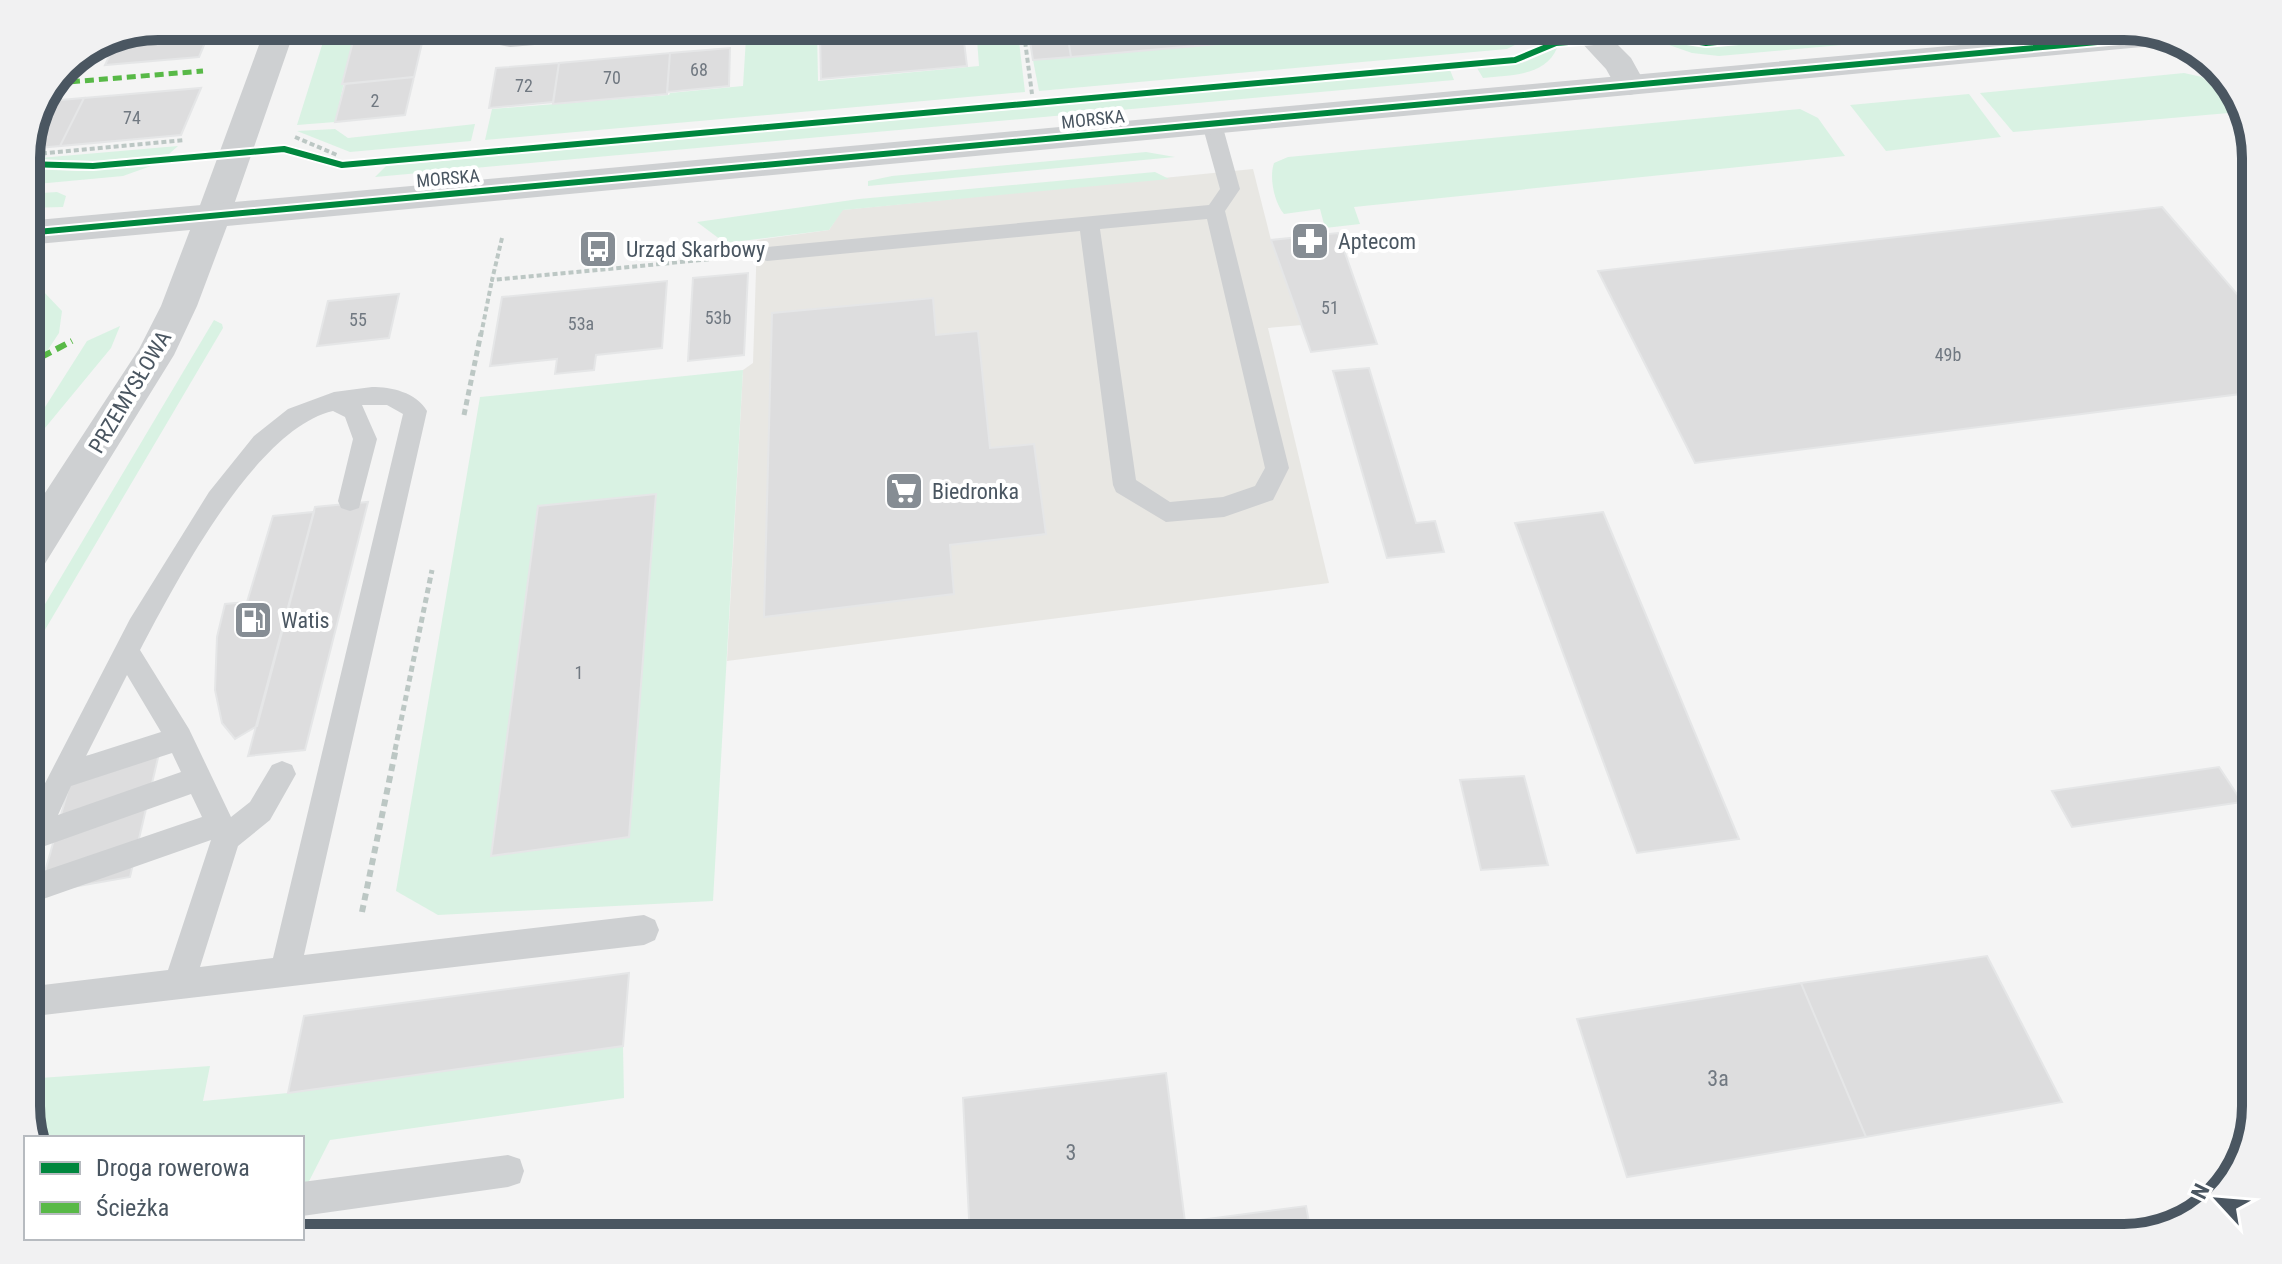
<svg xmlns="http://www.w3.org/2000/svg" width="2282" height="1264" viewBox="0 0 2282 1264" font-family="'Roboto Condensed',sans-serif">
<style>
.commercial{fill:#e8e7e3}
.green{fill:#d9f2e3}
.building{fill:#ddddde;stroke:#e5e6e7;stroke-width:2}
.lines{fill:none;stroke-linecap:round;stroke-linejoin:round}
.path-far2{stroke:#bcc7c4;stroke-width:4;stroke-dasharray:5 3;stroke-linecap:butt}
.path-far1{stroke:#bcc7c4;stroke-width:5;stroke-dasharray:6 4;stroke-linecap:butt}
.path{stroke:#bcc7c4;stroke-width:6;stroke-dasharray:7 5;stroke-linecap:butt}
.service{fill:#ced0d2;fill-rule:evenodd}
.minor{fill:#ced0d2;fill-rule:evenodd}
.tertiary{fill:#ced0d2;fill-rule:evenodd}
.quiet-far1{stroke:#58b947;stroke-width:5;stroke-dasharray:9 5;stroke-linecap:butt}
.quiet{stroke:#58b947;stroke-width:6;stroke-dasharray:11 6;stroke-linecap:butt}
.cycleway-casing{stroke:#fff;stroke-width:10}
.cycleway{stroke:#00873e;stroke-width:6}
.labels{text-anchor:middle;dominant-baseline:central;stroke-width:8;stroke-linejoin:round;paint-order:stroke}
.number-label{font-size:18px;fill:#707881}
.far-street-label{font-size:18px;fill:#4a5661;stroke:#fff}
.poi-label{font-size:22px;fill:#4a5661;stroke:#fff;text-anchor:start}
.street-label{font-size:22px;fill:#4a5661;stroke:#fff}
.near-number-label{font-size:22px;fill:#707881}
.rim{fill:none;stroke:#4a5661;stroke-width:10}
</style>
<rect width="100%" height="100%" fill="#f4f4f4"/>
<!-- commercial -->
<path class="commercial" d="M1253,169L1271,240L1302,325L1268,328L1329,583L727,661L743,370L753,363L757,240L829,230L842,210Z"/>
<!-- green -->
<path class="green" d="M328,26H357L335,122L297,125Z
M976,26H1012L1018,33L1025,92L485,140L492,109L669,95L670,93L743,86L746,38L749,35L817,30L818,81L979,66Z
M1425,26H1531L1535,32L1531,37L1507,49L1039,91L1033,60Z
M1939,26H2052L1719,56L1692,53L1652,39L1708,47Z
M1557,48C1545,77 1509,75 1483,78L1477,68L1522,63Z
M1450,70L1454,80L375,177L386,166Z
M2184,73L2202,77L2240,112L2013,132L1980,93Z
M1969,94L2001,137L1886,151L1850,105Z
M1800,109L1818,118L1845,156L1354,207L1360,224L1325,228L1320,209L1284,214C1274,202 1269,177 1274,163L1288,157Z
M475,124L471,141L350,152L297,131L335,129L348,138Z
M178,146L169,154L96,161L28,159Z
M1146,152L1175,157L868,186V181L892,176Z
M151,166L123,176L26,185V169L78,171Z
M1155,172L1169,179L843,210L829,230L725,243L697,222L859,199Z
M57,192L66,196L63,207L26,208V194Z
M26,287L43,291L62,311L59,333L26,383Z
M214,320L222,324L223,328L26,662V636Z
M120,326L111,348L26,451V437L87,341Z
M743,370L713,901L438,915L396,891L480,397Z
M623,1046L624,1098L330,1140L302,1195V1138H34L26,1114V1079L210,1066L203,1101L288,1093Z"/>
<!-- building -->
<path class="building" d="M158,26H212L199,57L105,65L115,44Z
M357,26H426L414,77L342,84Z
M907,26H962L967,66L821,79L820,33Z
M1038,26H1066L1071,57L1033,60L1029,35H1040Z
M1066,26H1190L1195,46L1071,57Z
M1190,26H1311L1315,36L1195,46Z
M1311,26H1425L1315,36Z
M730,48L729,86L667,92L670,53Z
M670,53L667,94L553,104L559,63Z
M559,63L553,102L489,108L496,68Z
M414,77L405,115L335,122L345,84Z
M201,88L181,135L60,146L84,98Z
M84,98L60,146L27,149L49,101Z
M2162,207L2256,316V392L1695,463L1598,271Z
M1338,233L1377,344L1311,352L1271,240Z
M748,273L744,355L688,361L693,278Z
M667,281L662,348L596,355L594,370L555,374L557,359L490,366L502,297Z
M399,294L389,338L317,346L328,301Z
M933,298L936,335L978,331L990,448L1034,444L1046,534L950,545L954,594L764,617L772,313Z
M1369,368L1416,523L1435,521L1444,552L1387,558L1333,371Z
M656,494L629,837L491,856L538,506Z
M368,502L305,750L248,756L315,507Z
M314,512L257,726L235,739L222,723L215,690L217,637L225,604L247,602L273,516Z
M1603,512L1739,839L1637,853L1515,523Z
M161,745L130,877L39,893L77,758Z
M2219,767L2242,802L2072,827L2052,791Z
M1524,776L1548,865L1481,870L1460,780Z
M1987,956L2062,1102L1866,1137L1801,983Z
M629,973L623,1046L288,1093L304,1016Z
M1801,983L1866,1137L1627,1177L1577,1019Z
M1166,1073L1185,1222L1306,1206L1312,1238H970L963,1098Z"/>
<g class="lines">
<!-- path-far2 -->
<path class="path-far2" d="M1023,26L1032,94
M1652,27L1677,32
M295,137L337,155
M26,155L185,140
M502,238L492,280L723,258
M481,335L492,280"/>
<!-- path-far1 -->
<path class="path-far1" d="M464,415L481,333
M395,750L432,570"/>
<!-- path -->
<path class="path" d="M362,912L396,748"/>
<!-- service -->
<path class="service" d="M458,26C477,26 491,32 510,35L636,26H717L708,31L510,47L479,41Z
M1212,118L1222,124L1240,189L1225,211L1289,468L1273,500L1224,517L1166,522L1116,492L1113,485L1080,231L767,261L760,259L756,254L760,249L767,247L1209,205L1220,189L1202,124ZM1207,219L1265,468L1255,486L1223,497L1170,502L1136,480L1100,229Z
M372,387C391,387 416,392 427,411L304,955L644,915L655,920L659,930L655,940L644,945L26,1017V987L168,970L211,840L26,905V877L202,817L191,794L42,847L36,860L26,863V820L130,619L209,492L254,436L288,409L334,392ZM362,405H387L403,414L273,958L200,967L238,846L270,820L296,774L292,765L282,761L272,765L250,802L231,817L189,729L140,650C176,582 255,429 333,411L345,417L353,439L338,501L341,508L350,511L359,508L377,439ZM127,675L161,732L86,756ZM172,753L181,772L58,815L71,786Z
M508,1155L520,1159L524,1171L520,1183L508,1187L302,1216V1182Z"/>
<!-- minor -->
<path class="minor" d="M266,26H296L230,216L225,224L213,228L201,224L196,216Z
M1566,26H1599L1631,58L1646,85L1641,92L1630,95L1619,92L1606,69Z"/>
<!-- tertiary -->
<path class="tertiary" d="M2136,29L2176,40L2163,45L227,226L197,306L174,355L41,570L26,575V522L139,349L161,306L190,230L26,245V221Z"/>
<!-- quiet-far1 -->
<path class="quiet-far1" d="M57,83L203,71"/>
<!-- quiet -->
<path class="quiet" d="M26,365L72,341"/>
<!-- cycleway casing -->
<g class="cycleway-casing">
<path id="cycleway" d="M26,164L93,166L284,149L342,165L1515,60L1556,43L1656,35L1706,43L1891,26
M26,233L2163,36"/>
</g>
<!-- cycleway -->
<use href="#cycleway" class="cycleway"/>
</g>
<!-- icons -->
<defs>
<g id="pharmacy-square" transform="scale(2)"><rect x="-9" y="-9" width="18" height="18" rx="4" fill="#868d94" stroke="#fff"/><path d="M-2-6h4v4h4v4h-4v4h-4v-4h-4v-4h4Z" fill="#fff"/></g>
<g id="bus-square" transform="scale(2)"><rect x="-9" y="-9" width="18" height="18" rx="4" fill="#868d94" stroke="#fff"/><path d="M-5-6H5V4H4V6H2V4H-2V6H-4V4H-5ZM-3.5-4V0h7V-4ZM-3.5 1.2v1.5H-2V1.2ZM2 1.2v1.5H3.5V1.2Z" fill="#fff"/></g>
<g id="supermarket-square" transform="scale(2)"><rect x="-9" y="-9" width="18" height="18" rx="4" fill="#868d94" stroke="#fff"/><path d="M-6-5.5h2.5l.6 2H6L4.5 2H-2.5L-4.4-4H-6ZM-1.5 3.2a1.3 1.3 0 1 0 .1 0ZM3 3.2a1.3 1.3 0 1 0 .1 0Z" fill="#fff"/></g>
<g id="fuel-square" transform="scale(2)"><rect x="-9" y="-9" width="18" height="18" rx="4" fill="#868d94" stroke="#fff"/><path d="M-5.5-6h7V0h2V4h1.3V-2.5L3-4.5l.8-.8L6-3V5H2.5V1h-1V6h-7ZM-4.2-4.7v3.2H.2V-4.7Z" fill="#fff"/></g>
</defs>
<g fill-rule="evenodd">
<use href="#pharmacy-square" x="1310" y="241"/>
<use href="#bus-square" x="598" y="249"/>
<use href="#supermarket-square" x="904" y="491"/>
<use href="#fuel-square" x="253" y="620"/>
</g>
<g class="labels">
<!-- number labels -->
<g class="number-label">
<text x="699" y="69">68</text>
<text x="612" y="77">70</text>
<text x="524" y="85">72</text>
<text x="375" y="100">2</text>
<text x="132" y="117">74</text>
<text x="1330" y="307">51</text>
<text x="718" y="317">53b</text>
<text x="358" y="319">55</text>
<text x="581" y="323">53a</text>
<text x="1948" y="354">49b</text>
<text x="579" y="672">1</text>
</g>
<!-- far-street labels -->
<g class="far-street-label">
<text transform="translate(1093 119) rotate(-6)">MORSKA</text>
<text transform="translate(448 178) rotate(-5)">MORSKA</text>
</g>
<!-- poi labels -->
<g class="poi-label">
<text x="1338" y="241">Aptecom</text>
<text x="626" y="249">Urząd Skarbowy</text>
<text x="932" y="491">Biedronka</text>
<text x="281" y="620">Watis</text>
</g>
<!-- street labels -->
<g class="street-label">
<text transform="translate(130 392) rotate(-59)">PRZEMYSŁOWA</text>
</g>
<!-- near-number labels -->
<g class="near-number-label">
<text x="1718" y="1078">3a</text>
<text x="1071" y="1152">3</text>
</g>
</g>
<!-- crop -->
<path d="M0 0H2282V1264H0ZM158 40H2124A118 118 0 0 1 2242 158V1106A118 118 0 0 1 2124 1224H158A118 118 0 0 1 40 1106V158A118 118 0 0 1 158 40Z" fill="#f1f1f2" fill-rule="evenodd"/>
<path class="rim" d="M158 40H2124A118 118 0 0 1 2242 158V1106A118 118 0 0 1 2124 1224H158A118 118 0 0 1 40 1106V158A118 118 0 0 1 158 40Z"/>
<!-- legend -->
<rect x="24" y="1136" width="280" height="104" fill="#ffffff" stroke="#b7bbc0" stroke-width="2"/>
<rect x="40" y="1162" width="40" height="12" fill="#00873e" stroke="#b7bbc0" stroke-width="2"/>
<text x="96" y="1176" font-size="24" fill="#4a5661">Droga rowerowa</text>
<rect x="40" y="1202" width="40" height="12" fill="#58b947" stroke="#b7bbc0" stroke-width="2"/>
<text x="96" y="1216" font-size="24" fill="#4a5661">Ścieżka</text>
<!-- north arrow -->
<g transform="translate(2218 1200) rotate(296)" stroke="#ffffff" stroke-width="6" paint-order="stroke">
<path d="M0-6L14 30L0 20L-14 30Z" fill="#4a5661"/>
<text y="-12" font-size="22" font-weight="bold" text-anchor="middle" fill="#4a5661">N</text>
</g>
</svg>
